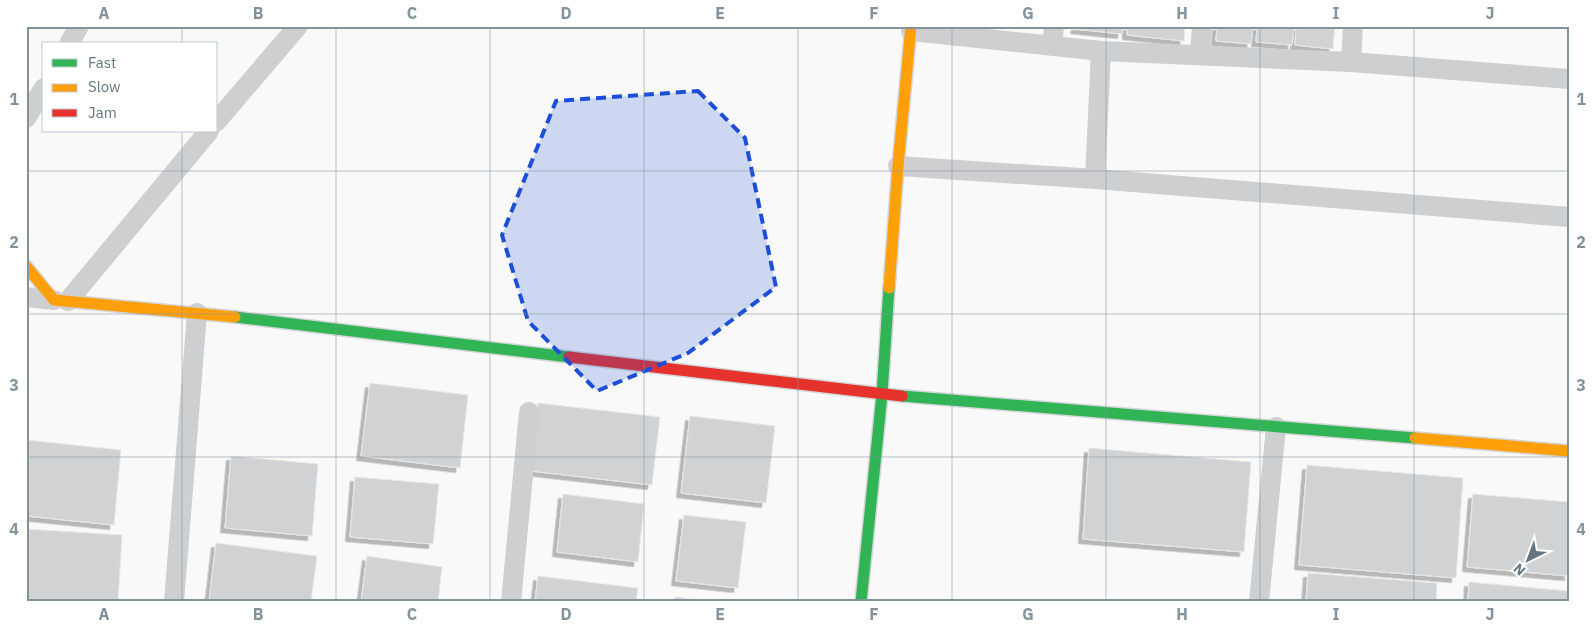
<svg xmlns="http://www.w3.org/2000/svg" width="1595" height="628" viewBox="0 0 1595 628" font-family="'IBM Plex Sans',sans-serif">
<style>
.building{fill:#d0d2d3;stroke:#e8e8e8;filter:url(#shadow)}
.lines{fill:none;stroke-linecap:round;stroke-linejoin:round}
.fast-casing{stroke:#d5d6d7;stroke-width:14}
.slow-casing{stroke:#d5d6d7;stroke-width:14}
.jam-casing{stroke:#d5d6d7;stroke-width:14}
.street{stroke:#cecfd0;stroke-width:20}
.fast{stroke:#30b455;stroke-width:11}
.slow{stroke:#ff9f0a;stroke-width:11}
.jam{stroke:#e5322d;stroke-width:11}
.marked{fill:#1d4ed8;fill-opacity:0.2;stroke:#1d4ed8;stroke-width:4;stroke-dasharray:10 6;stroke-linejoin:round}
.grid{fill:none;stroke:#84929c;stroke-width:1;stroke-opacity:0.55}
.neatline{fill:none;stroke:#84929c;stroke-width:2}
.grid-label{font-size:16px;text-anchor:middle;font-weight:bold;fill:#84929c}
</style>
<defs>
<filter id="shadow"><feDropShadow dx="-4.5" dy="4.5" stdDeviation="0" flood-color="#0004"/></filter>
</defs>
<rect width="100%" height="100%" fill="#f9f9f9"/>
<!-- building -->
<path class="building" d="M1076,26H1123L1122,34L1075,29Z
M1127,26H1185L1184,41L1127,35Z
M1217,26H1253L1251,44L1216,41Z
M1257,26H1294L1292,45L1256,42Z
M1296,26H1335L1333,49L1295,45Z
M370,383L468,395L460,468L361,456Z
M538,403L660,417L652,485L531,471Z
M690,416L775,426L766,503L681,493Z
M27,440L121,450L114,525L26,516Z
M1089,448L1251,462L1244,552L1083,539Z
M231,456L318,464L312,536L225,528Z
M1307,465L1463,478L1456,578L1299,565Z
M355,477L439,484L433,544L350,537Z
M563,494L644,504L638,562L557,552Z
M1473,494L1569,502V576L1467,567Z
M684,515L746,522L738,588L676,581Z
M26,529L122,535L118,602H26Z
M216,543L317,556L311,602H209Z
M367,556L442,567L438,602H361Z
M1308,573L1437,583L1436,602H1306Z
M538,576L638,588L636,602H535Z
M1469,582L1569,591V602H1468Z
M675,597L714,602H674Z"/>
<g class="lines">
<!-- fast casing -->
<g class="fast-casing">
<path id="fast" d="M235,317L569,357
M902,396L1415,438
M861,602L882,394L889,288"/>
</g>
<!-- slow casing -->
<g class="slow-casing">
<path id="slow" d="M26,266L54,300L235,317
M889,288L898,166L911,26
M1415,438L1569,451"/>
</g>
<!-- jam casing -->
<g class="jam-casing">
<path id="jam" d="M569,357L902,396"/>
</g>
<!-- street -->
<path class="street" d="M911,31L1101,51L1351,62L1569,79
M69,44L79,26
M1052,46L1054,26
M1200,55L1202,26
M1351,62L1353,26
M26,118L44,88
M216,122L298,26
M898,166L1095,179L1569,217
M1095,179L1101,51
M26,297L54,300
M68,301L209,131
M174,602L197,313
M511,602L529,412
M1259,602L1276,427"/>
<!-- fast -->
<use href="#fast" class="fast"/>
<!-- slow -->
<use href="#slow" class="slow"/>
<!-- jam -->
<use href="#jam" class="jam"/>
</g>
<!-- marked area -->
<path class="marked" d="M698,91L745,138L776,287L688,353L597,391L528,321L502,235L556,101Z"/>
<!-- grid -->
<path class="grid" d="M182,26V44M336,26V602M490,26V602M644,26V602M798,26V602M952,26V602M1106,26V602M1260,26V602M1414,26V602M182,131V602M26,171H1569M26,314H1569M26,457H1569"/>
<!-- border -->
<rect width="1595" height="628" fill="none" stroke="#ffffff" stroke-width="55"/>
<!-- legend -->
<rect x="42" y="42" width="175" height="90" fill="#ffffff" stroke="#c1c8cd"/>
<rect x="52" y="59" width="25" height="8" fill="#30b455" stroke="#c1c8cd"/>
<text x="88" y="68" font-size="15" fill="#657683">Fast</text>
<rect x="52" y="84" width="25" height="8" fill="#ff9f0a" stroke="#c1c8cd"/>
<text x="88" y="92" font-size="15" fill="#657683">Slow</text>
<rect x="52" y="109" width="25" height="8" fill="#e5322d" stroke="#c1c8cd"/>
<text x="88" y="118" font-size="15" fill="#657683">Jam</text>
<!-- north arrow -->
<g transform="translate(1528 560) rotate(222)" stroke="#ffffff" stroke-width="4" paint-order="stroke">
<path d="M0-4L9 19L0 12L-9 19Z" fill="#657683"/>
<text y="-8" font-size="14" font-weight="bold" text-anchor="middle" fill="#657683">N</text>
</g>
<rect x="28" y="28" width="1540" height="572" class="neatline"/>
<g class="grid-label">
<text x="104" y="19">A</text>
<text x="258" y="19">B</text>
<text x="412" y="19">C</text>
<text x="566" y="19">D</text>
<text x="720" y="19">E</text>
<text x="874" y="19">F</text>
<text x="1028" y="19">G</text>
<text x="1182" y="19">H</text>
<text x="1336" y="19">I</text>
<text x="1490" y="19">J</text>
<text x="14" y="105">1</text>
<text x="1581" y="105">1</text>
<text x="14" y="248">2</text>
<text x="1581" y="248">2</text>
<text x="14" y="391">3</text>
<text x="1581" y="391">3</text>
<text x="14" y="535">4</text>
<text x="1581" y="535">4</text>
<text x="104" y="620">A</text>
<text x="258" y="620">B</text>
<text x="412" y="620">C</text>
<text x="566" y="620">D</text>
<text x="720" y="620">E</text>
<text x="874" y="620">F</text>
<text x="1028" y="620">G</text>
<text x="1182" y="620">H</text>
<text x="1336" y="620">I</text>
<text x="1490" y="620">J</text>
</g>
</svg>
